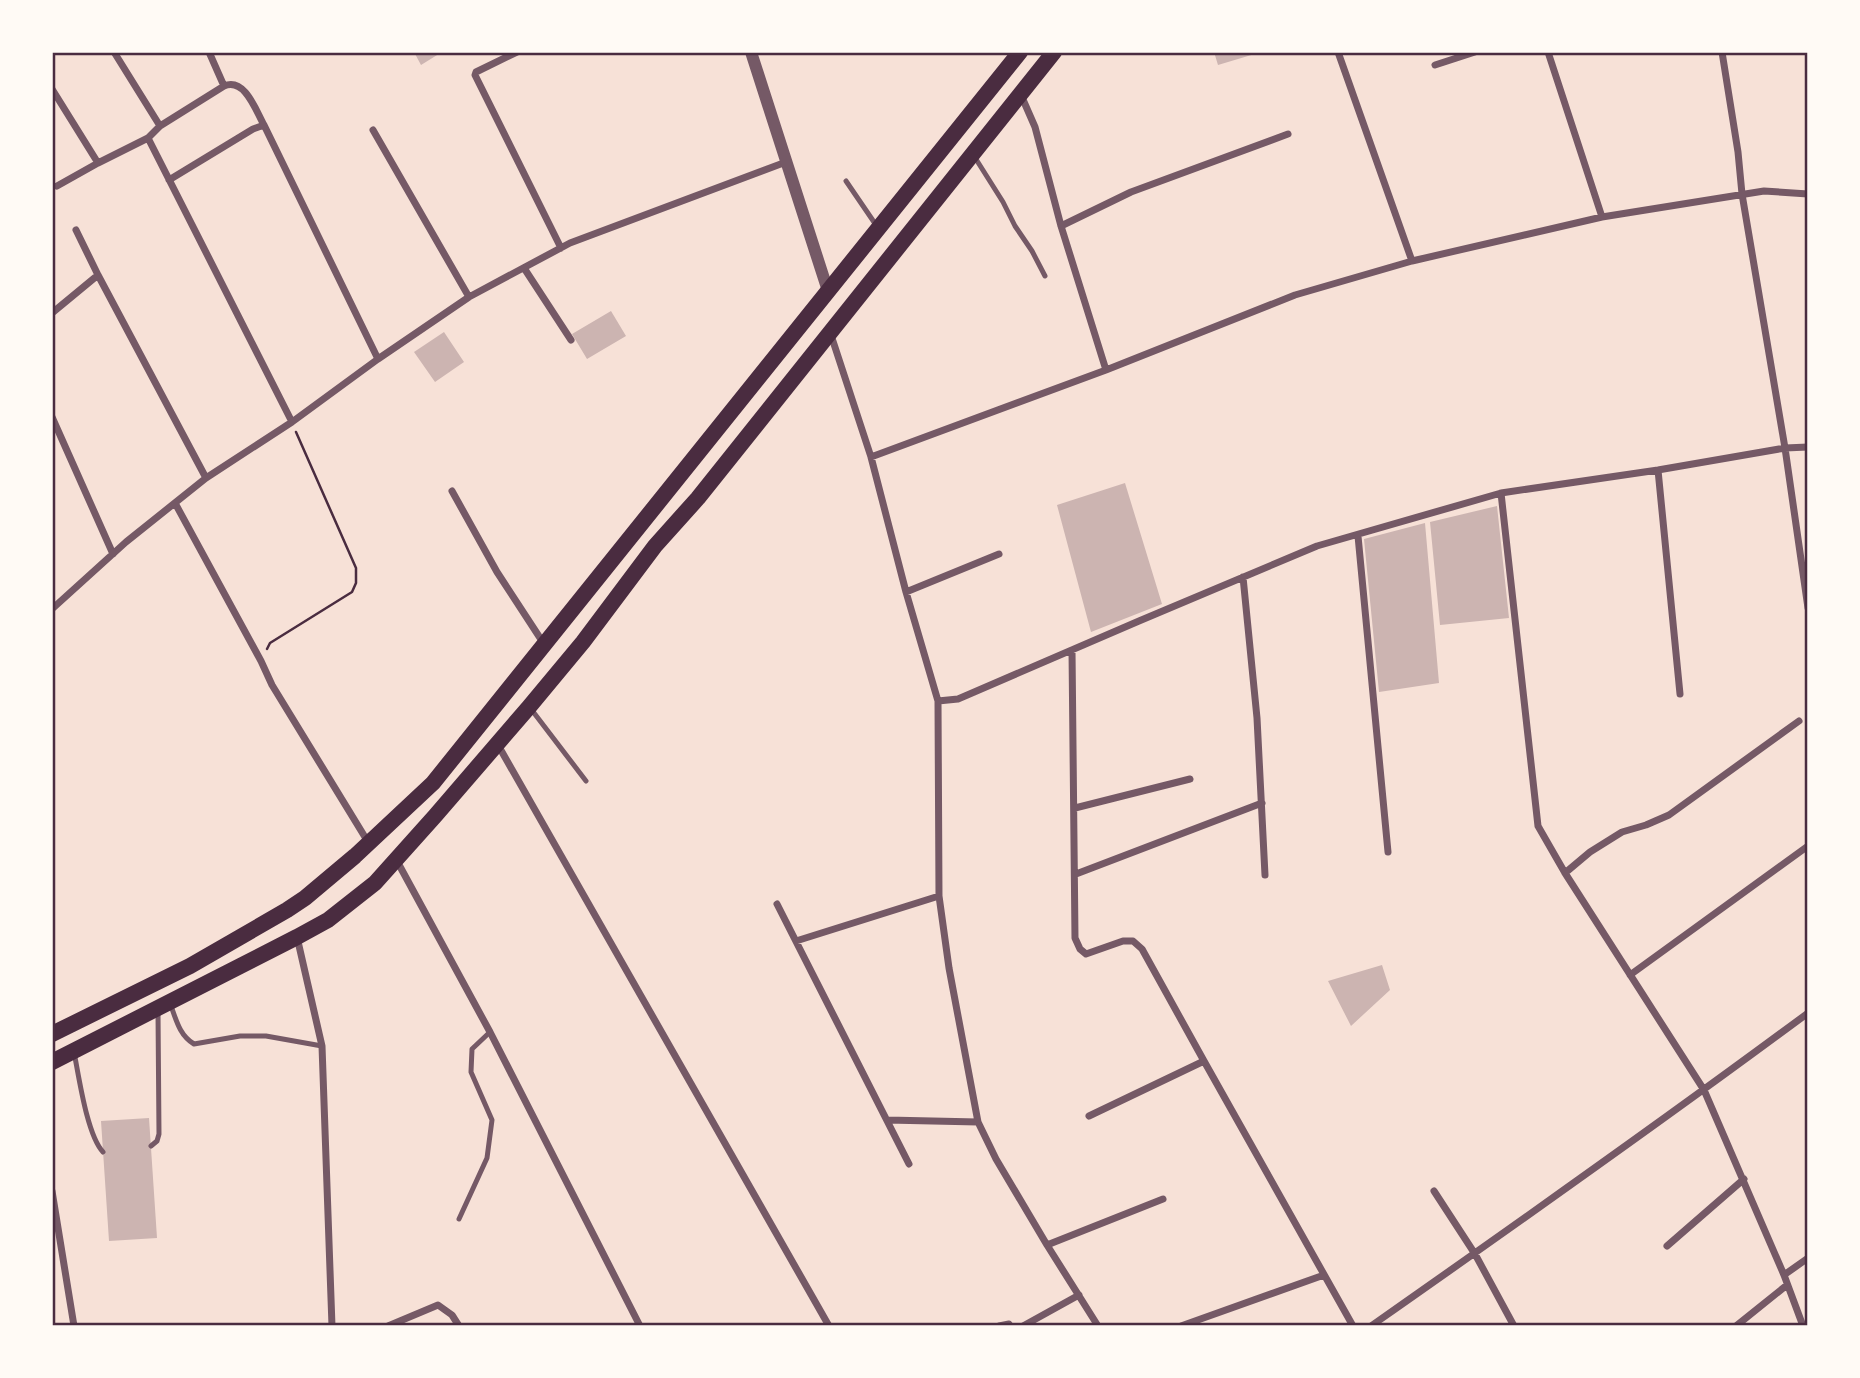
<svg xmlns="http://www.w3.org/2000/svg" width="1860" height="1378" viewBox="0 0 1860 1378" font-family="Montserrat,sans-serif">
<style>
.building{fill:#ccb4b1}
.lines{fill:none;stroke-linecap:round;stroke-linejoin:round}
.path{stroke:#4a2c40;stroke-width:2.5}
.service{stroke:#755966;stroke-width:5}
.minor{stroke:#755966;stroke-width:7}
.tertiary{stroke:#755966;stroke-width:12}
.primary{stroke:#4a2c40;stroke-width:16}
.neatline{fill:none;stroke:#4a2c40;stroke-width:2.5}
</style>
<rect width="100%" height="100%" fill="#f7e1d7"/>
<!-- building -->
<path class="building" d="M414,52H442L421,65Z
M1214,52H1258V53L1218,65Z
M611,311L626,336L587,359L572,334Z
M444,332L464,362L435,382L414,352Z
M1125,483L1162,604L1091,632L1057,505Z
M1497,506L1509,618L1440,625L1430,522Z
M1425,523L1439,683L1379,692L1364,539Z
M1382,965L1390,990L1351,1026L1328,981Z
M149,1118L157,1238L109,1241L101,1121Z"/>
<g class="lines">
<!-- path -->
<path class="path" d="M267,649L270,643L352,592L356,583V568L296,432"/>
<!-- service -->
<path class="service" d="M974,156L1003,202L1015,226L1032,251L1045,276
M846,181L876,225
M531,709L586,781
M170,1003C176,1019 179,1035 194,1044L240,1036H266L322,1046
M74,1052C79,1077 87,1135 103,1152
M151,1146L157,1141L159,1134L158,1012
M459,1219L487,1158L492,1120L471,1072L472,1049L490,1032"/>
<!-- minor -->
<path class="minor" d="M114,52L160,126
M209,52L224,86
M517,52L476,72L475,75L561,248
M1338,52L1412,261
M1548,52L1602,217
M1722,52L1738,152L1742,194L1785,448L1808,608
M1435,65L1475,52
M52,89L98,163L148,138L160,126L224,86C245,77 256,111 264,125L378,359
M1021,95L1035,127L1061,226L1106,370
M373,130L469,297
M148,138L292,422
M169,180L253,129L264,125
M57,186L98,163
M1061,226L1131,192L1288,134
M524,268L571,340
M98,275L206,478
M52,313L98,275L76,230
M831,335L871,457L906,592L938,701L939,896L949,968L978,1122L996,1159L1047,1245L1098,1326
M52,417L113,554
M871,457L1106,370L1295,295L1412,261L1602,217L1764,191L1808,194
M1658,470L1680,694
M452,491L497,572L544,644
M1501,493L1538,826L1565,873L1704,1090L1784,1275L1803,1326
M175,503L261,661L272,685L368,842
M1358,536L1388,852
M1243,577L1257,718L1265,875
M906,592L999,554
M52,609L126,542L206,478L292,422L378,359L469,297L570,243L786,162
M1072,650L1075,938L1080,949L1086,954L1123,941H1133L1142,949L1204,1061L1353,1326
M938,701L958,699L965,696L1139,621L1317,546L1501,493L1658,470L1785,448L1808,447
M498,745L829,1326
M1075,808L1190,779
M397,861L490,1032L640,1326
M1565,873L1590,852L1622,832L1646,825L1669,815L1799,721
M1076,874L1262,803
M777,904L909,1164
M297,937L322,1046L332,1326
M796,941L939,896
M1630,975L1808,846
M1089,1116L1204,1061
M887,1120L978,1122
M52,1191L74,1326
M1434,1191L1475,1254L1514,1326
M1047,1245L1163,1199
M1667,1246L1744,1179
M1784,1275L1808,1258
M388,1326L438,1305L452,1315L459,1326
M999,1326L1009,1324L1010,1326
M1023,1326L1079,1295
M1181,1326L1324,1275
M1371,1326C1518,1223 1664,1120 1808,1013
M1736,1326L1787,1285"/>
<!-- tertiary -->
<path class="tertiary" d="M751,52L828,291"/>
<!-- primary -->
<path class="primary" d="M52,1034L190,966L287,910L305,898L355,856L433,783L1020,52
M52,1062L297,937L328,920L375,883L435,816L529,707L583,642L655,546L698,498L1054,52"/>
</g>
<!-- border -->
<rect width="1860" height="1378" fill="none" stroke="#fffaf5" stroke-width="108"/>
<rect x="54" y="54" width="1752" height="1270" class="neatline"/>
</svg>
